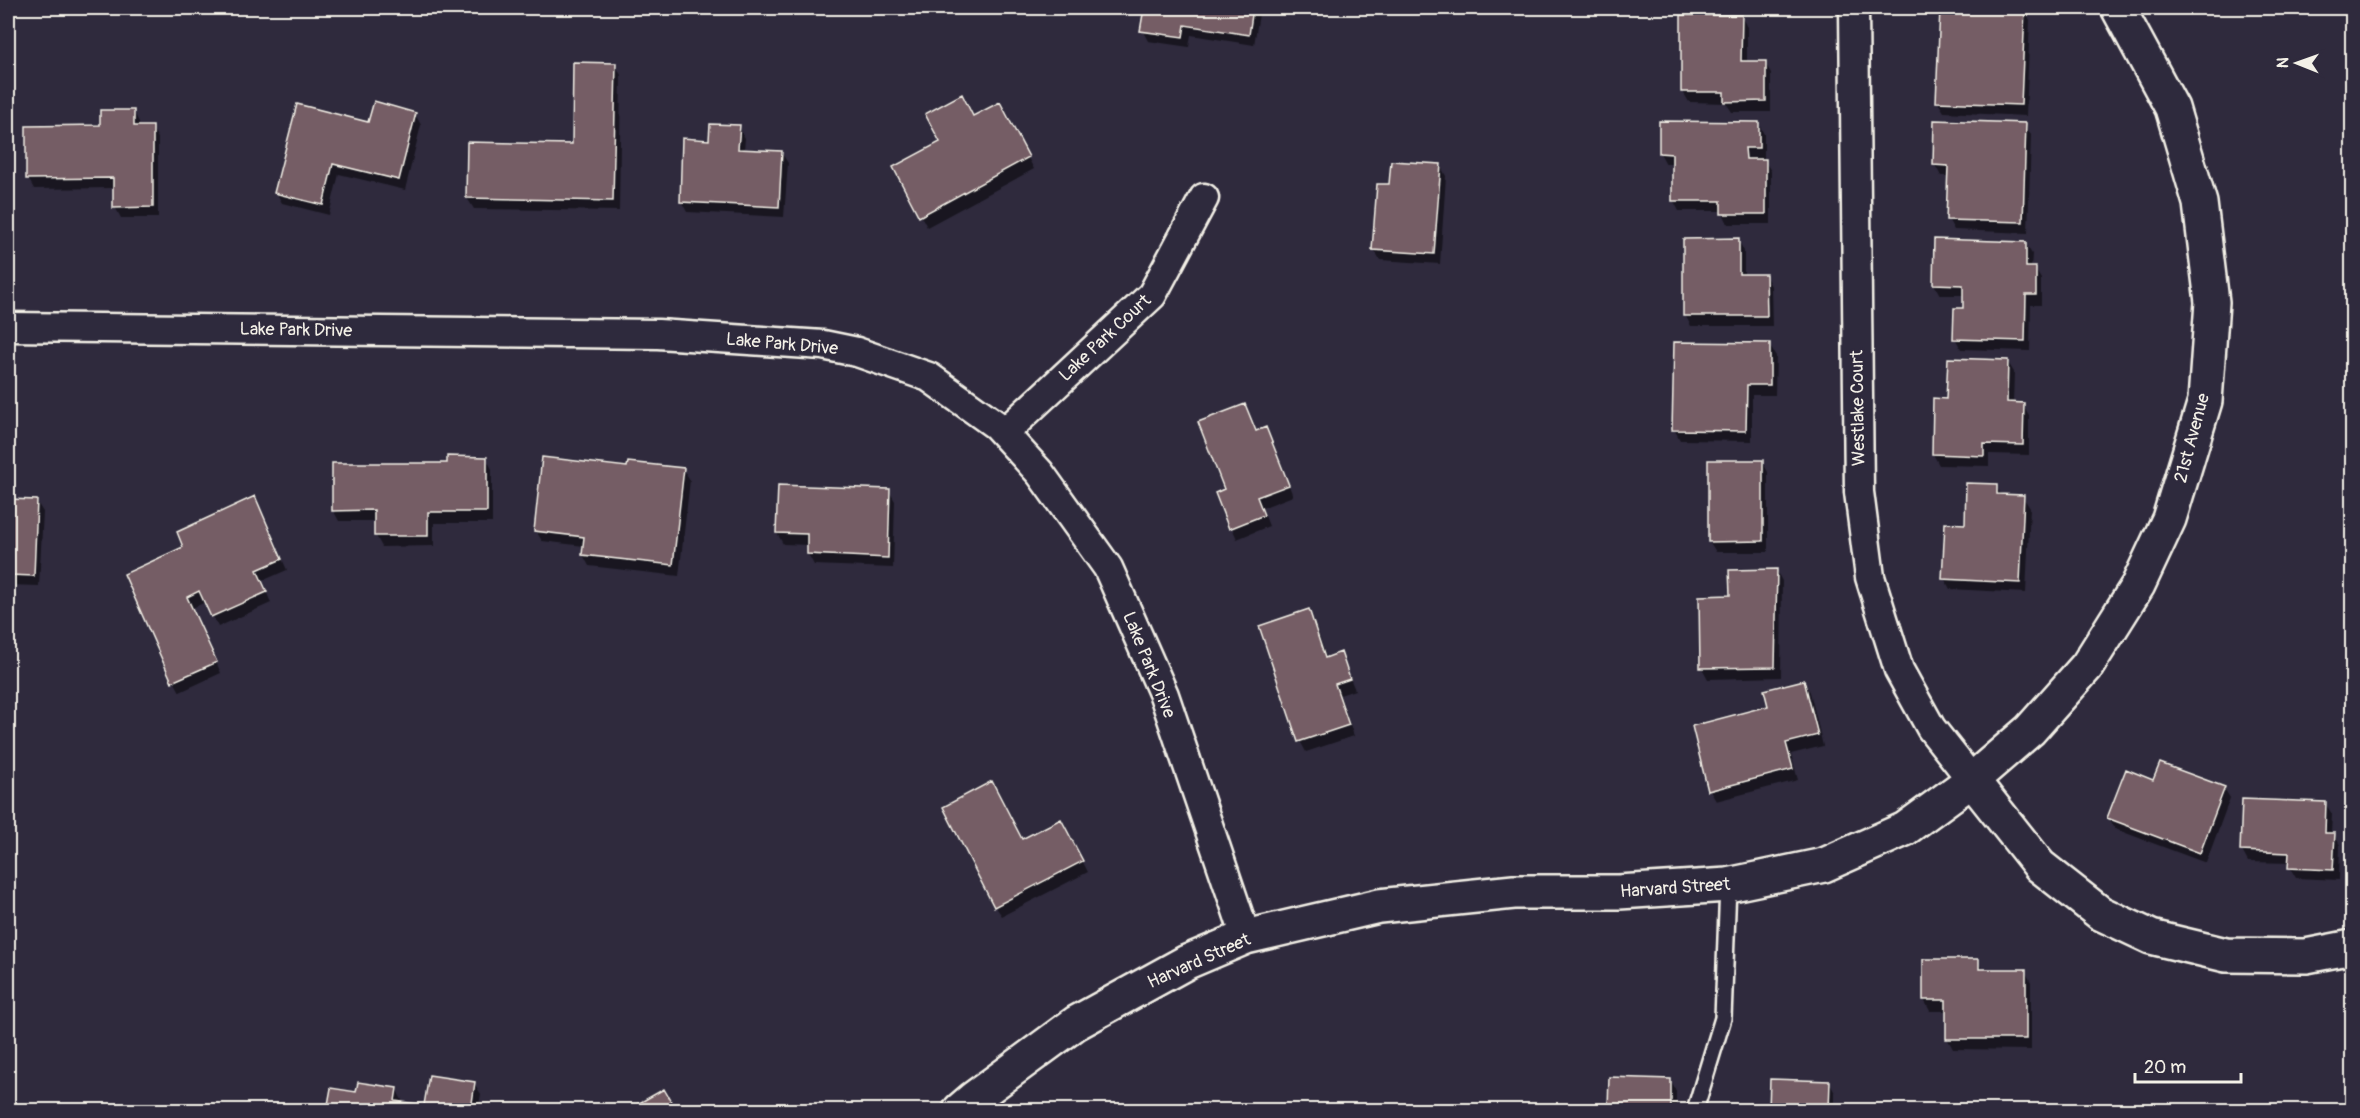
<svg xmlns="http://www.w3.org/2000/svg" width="2360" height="1118" viewBox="0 0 2360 1118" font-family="Pangolin,sans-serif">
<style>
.shadow{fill:#0007}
.building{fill:#755d65;stroke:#f4f1e8;stroke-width:1.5}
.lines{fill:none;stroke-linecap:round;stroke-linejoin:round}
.lane-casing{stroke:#f4f1e8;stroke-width:20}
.street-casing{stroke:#f4f1e8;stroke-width:33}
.secondary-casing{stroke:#f4f1e8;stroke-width:38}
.lane{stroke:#2f2a3d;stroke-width:15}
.street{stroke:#2f2a3d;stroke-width:28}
.secondary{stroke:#2f2a3d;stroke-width:33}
.labels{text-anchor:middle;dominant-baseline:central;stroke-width:4.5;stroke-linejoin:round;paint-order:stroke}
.street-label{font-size:18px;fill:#f4f1e8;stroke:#2f2a3d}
</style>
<rect width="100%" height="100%" fill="#2f2a3d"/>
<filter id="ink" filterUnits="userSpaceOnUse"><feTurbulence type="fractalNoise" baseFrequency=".0167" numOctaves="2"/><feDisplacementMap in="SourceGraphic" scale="12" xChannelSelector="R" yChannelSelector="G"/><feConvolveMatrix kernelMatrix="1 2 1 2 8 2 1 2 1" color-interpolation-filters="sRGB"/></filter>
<g filter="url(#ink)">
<!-- shadow -->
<path class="shadow" d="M1146,8H1260L1254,45L1191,35L1189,47L1148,41L1142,30Z
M1941,8L2024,9L2030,20L2026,116L1944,112L1937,101Z
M1741,16L1747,27V63H1765L1771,73V112H1732L1726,103L1689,102L1683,92Z
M615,64L621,75L619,211L474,209L467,198L573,146Z
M133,111L139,122V128H152L158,138V218H121L115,207L114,188L34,189L28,178Z
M415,114L421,125L405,190L339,174L329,215L282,203L276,192L369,124Z
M1005,114L1034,169L927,227L921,216L942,143L973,118Z
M1936,122L2025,125L2031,135L2028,233L1954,230L1948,219L1949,176H1941L1935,165Z
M1758,123L1764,134V160L1771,171V224H1728L1722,211H1679L1673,200V164H1666L1660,153Z
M739,127L745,138L744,151L781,152L788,163L784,217L687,212L681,201L711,141Z
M1440,165L1446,176L1440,264L1380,260L1374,249L1390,186Z
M1738,240L1744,251V275H1765L1771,286L1772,326H1691L1685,315Z
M2025,243L2032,254L2031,269H2035L2041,279V305H2031L2030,351L1961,349L1955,338L1964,310V295H1940L1934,284Z
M1769,345L1776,356L1775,395H1752V441L1680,440L1674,429Z
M2007,361L2014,372L2013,404L2023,405L2029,415V455L1989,454V466L1939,465L1933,454L1935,399L1948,400Z
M1245,406L1257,432L1265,429L1271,439L1293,496L1262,508L1269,526L1237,539L1217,494L1226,490Z
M486,458L492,469V523H434V546L382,547L376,536V521H339L333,510L448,464Z
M1762,461L1768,472V552H1716L1709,541Z
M629,469L684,470L690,480L679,576L589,566L583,555L584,546L542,541L536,531Z
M1996,486L2002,496L2023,497L2030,508L2026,593L1950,589L1944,578L1966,525Z
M889,491L895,501L893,568L814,565L808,554V545L783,544L777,533Z
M8,500L36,501L43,512L39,586L8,585Z
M260,509L287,570L262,581L271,603L218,627L206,602L192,608L221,673L180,692L174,681L185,548Z
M1776,570L1782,581L1781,677L1708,679L1702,668L1731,597Z
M1308,611L1314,621L1327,659L1340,654L1355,690L1340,695L1354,736L1306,752L1300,741Z
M1804,682L1810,692L1823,746L1791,754L1798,780L1716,801L1710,791L1693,727L1770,708Z
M2154,782L2224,788L2230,798L2206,863L2115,829L2109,818Z
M2325,803L2332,814L2331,834H2334L2340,845L2339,880L2296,878L2290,868V863L2248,862L2242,851Z
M1067,831L1088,872L1002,916L995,906Z
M1924,960L1978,961L1983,971H2025L2031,982V1050L1953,1049L1947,1038V1011H1930L1924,1000Z
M1670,1080L1676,1091V1110H1612L1610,1107Z
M1771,1081L1829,1082L1835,1093V1110H1771Z
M474,1083L481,1094L478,1110H329L332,1090L357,1094L396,1089L402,1100L401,1103L426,1107Z
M664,1091L675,1110H630Z"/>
<!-- building -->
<path class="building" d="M1144,8H1253L1249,35L1185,25L1183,37L1140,31Z
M1940,8H2025L2021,105L1936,102Z
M1681,15H1742L1741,61H1766V101L1724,102V92H1681Z
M573,62L616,63L613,201L466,198L467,142L572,144Z
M962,94L973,116L1000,102L1029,157L919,217L893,167L940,142L925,114Z
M374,101L416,113L399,180L333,164L323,205L274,193L297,104L368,122Z
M100,110H134V126H153V207L113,208V178L26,179V126L100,125Z
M1934,120L2026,123L2023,222L1946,220L1948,166L1933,165Z
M1659,121L1759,122V148H1745L1746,159H1766V214H1721V201H1672V154L1659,153Z
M710,124L740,125L738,149L782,151L779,207L680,202L682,138L709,140Z
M1391,161L1441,164L1434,254L1372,250L1377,184H1389Z
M1739,238V274H1766L1767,316H1683V239Z
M1934,239L2026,242V267H2036V295H2026L2025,341L1953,339L1954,308H1963V285L1933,284Z
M1674,342L1770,343V385H1747L1746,431L1672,430Z
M1948,358L2008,360L2007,402L2024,403L2023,445L1984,444V456L1932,454L1933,398L1946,399Z
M1245,404L1256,431L1266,427L1289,485L1257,497L1264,515L1229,529L1215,493L1224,489L1198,422Z
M447,456L487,457V512H428V536H374V510L332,511V463H447Z
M542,457L627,467L628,462L684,468L673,565L582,555L584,537L534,531Z
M1708,460H1763V541L1708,542Z
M1966,483L1997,484V494L2024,495L2020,583L1942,579L1945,523L1965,524Z
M778,485L890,489L888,558L807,554V534L776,533Z
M255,496L282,559L257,570L267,592L211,617L199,591L187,597L217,662L172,682L124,574L183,547L177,532Z
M8,499L37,500L34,576L8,575Z
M1777,569L1775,667L1700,668L1699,596L1730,595L1729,570Z
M1309,609L1325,658L1341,652L1350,679L1335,684L1349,725L1298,742L1259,626Z
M1804,680L1818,735L1786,743L1793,769L1708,791L1692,726L1768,706L1764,690Z
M2160,763L2225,787L2200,853L2107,818L2126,769L2153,780Z
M992,781L1022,839L1061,819L1083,861L994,907L943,807Z
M2242,799L2326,802L2325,833H2335L2333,870L2288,868L2289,853L2240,851Z
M1923,959H1979V969H2026V1039H1946V1000H1923Z
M429,1075L475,1082L471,1110H327L331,1088L356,1092L358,1082L397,1088L395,1101L424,1105Z
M1609,1077L1671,1079V1110H1625V1108L1608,1107Z
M1770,1079L1830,1081L1829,1110H1769Z
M664,1089L676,1110H627Z"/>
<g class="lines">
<!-- lane casing -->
<g class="lane-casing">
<path id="lane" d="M1695,1110L1723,1018L1728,885"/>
</g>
<!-- street casing -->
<g class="street-casing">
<path id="street" d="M1854,8L1859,492L1870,577L1899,670L1931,728L1972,780
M8,327L658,334L823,345L857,352L929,377L996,425L1040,473L1108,568L1164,695L1246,937
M1004,433L1152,295L1204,198"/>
</g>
<!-- secondary casing -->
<g class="secondary-casing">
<path id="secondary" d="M1972,780L2040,866L2100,913L2151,937L2226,955L2306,956L2352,947
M960,1110L974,1098L1076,1023L1187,962L1246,937L1379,906L1514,892H1619L1728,885L1824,865L1905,829L1972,780L2030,730L2087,666L2138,585L2169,519L2205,401L2212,302L2200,203L2172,108L2118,8"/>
</g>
<!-- lane -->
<use href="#lane" class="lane"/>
<!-- street -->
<use href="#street" class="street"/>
<!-- secondary -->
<use href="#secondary" class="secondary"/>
</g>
</g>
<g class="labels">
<!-- street labels -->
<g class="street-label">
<text transform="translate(296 330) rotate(1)">Lake Park Drive</text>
<text transform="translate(1105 338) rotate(-43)">Lake Park Court</text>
<text transform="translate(782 344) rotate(5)">Lake Park Drive</text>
<text transform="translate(1858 408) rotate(-91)">Westlake Court</text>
<text transform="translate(2192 438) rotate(-75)">21st Avenue</text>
<text transform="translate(1149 665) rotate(68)">Lake Park Drive</text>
<text transform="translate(1675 888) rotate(-4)">Harvard Street</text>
<text transform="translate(1199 961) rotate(-24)">Harvard Street</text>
</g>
</g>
<!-- margin -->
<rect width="2360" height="1118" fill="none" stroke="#2f2a3d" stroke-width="30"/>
<rect x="15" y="15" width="2330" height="1088" fill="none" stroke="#f4f1e8" stroke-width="2" filter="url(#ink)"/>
<!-- north arrow -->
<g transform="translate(2297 63) rotate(271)" stroke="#2f2a3d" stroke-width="4.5" paint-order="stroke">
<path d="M0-4.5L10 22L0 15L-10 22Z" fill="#f4f1e8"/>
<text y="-9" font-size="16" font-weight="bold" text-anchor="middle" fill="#f4f1e8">N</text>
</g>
<!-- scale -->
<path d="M2135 1073v9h106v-9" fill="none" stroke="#f4f1e8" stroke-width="3"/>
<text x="2144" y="1073" font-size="18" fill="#f4f1e8" stroke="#2f2a3d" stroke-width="4.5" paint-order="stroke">20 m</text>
</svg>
